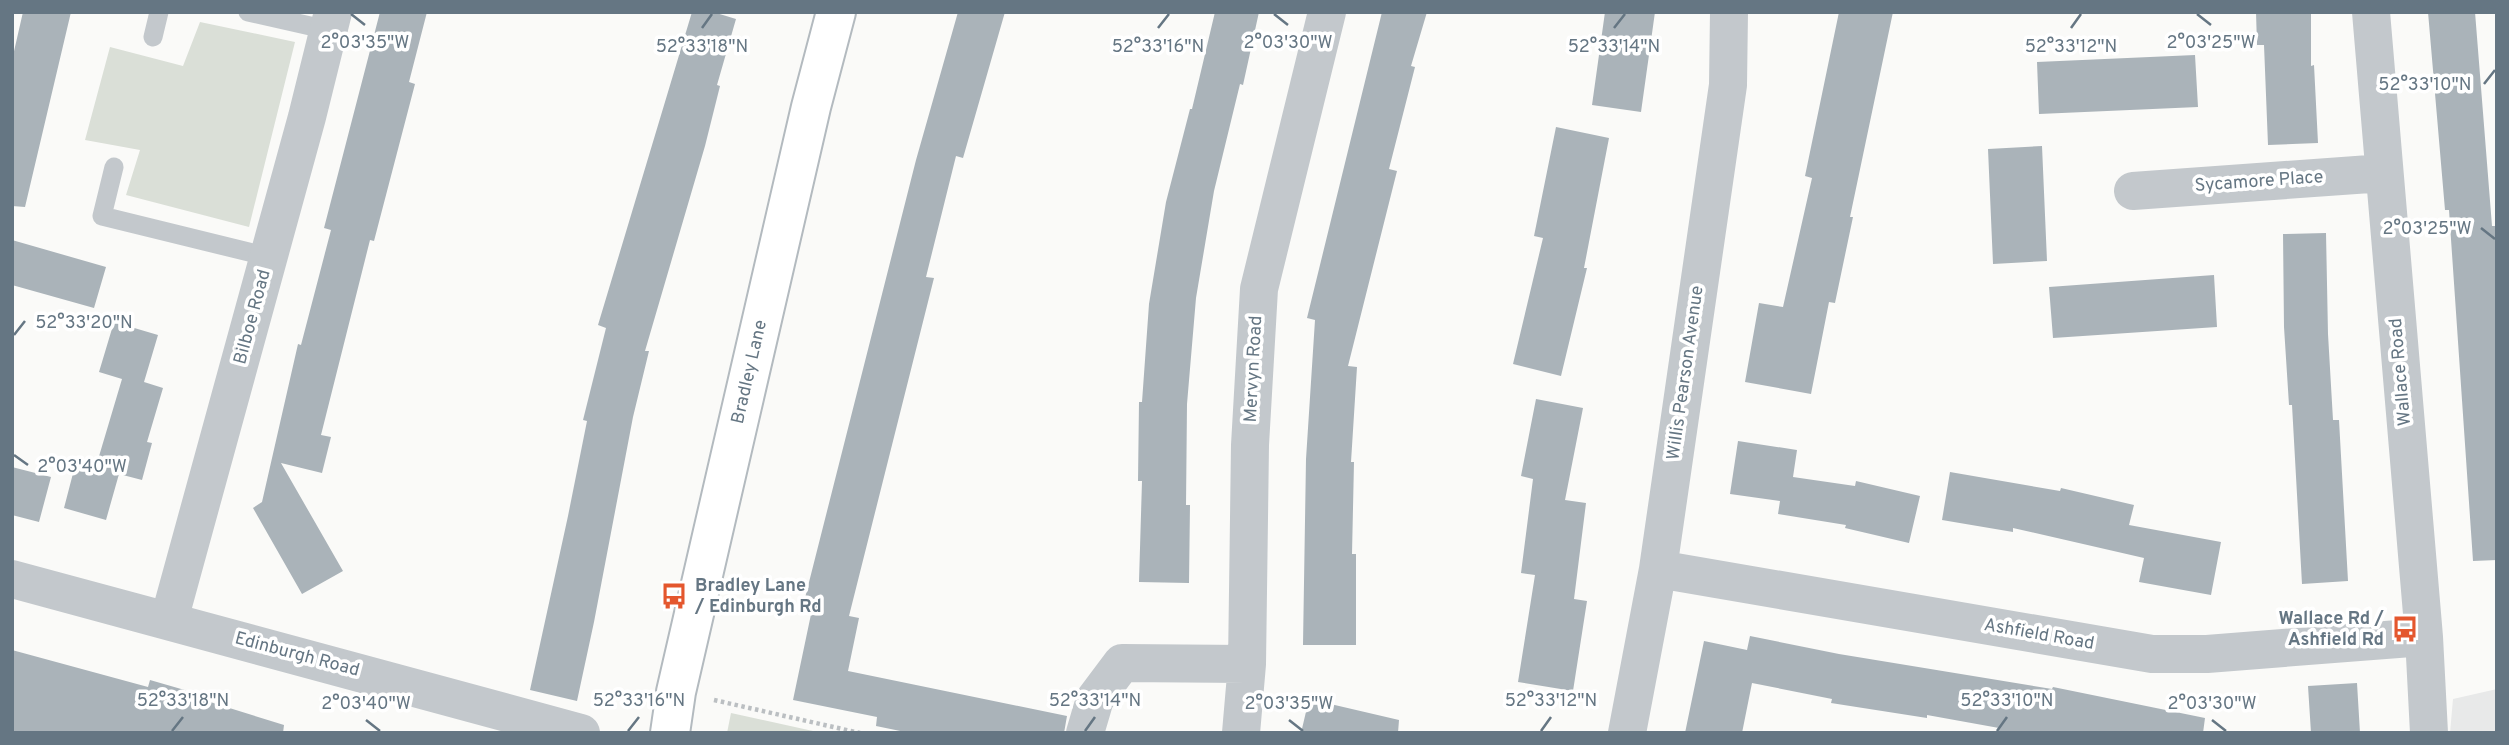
<svg xmlns="http://www.w3.org/2000/svg" width="2509" height="745" viewBox="0 0 2509 745" font-family="Overpass,sans-serif">
<style>
.built{fill:#e8e9e9}
.green{fill:#dadfd7}
.building{fill:#aab3b9}
.lines{fill:none;stroke-linecap:round;stroke-linejoin:round}
.secondary-casing{stroke:#b3babf;stroke-width:42}
.path{stroke:#bbbfc2;stroke-width:4.5;stroke-dasharray:3.5 3.5;stroke-linecap:butt}
.lane{stroke:#c3c8cc;stroke-width:19}
.street{stroke:#c3c8cc;stroke-width:38}
.secondary{stroke:#fff;stroke-width:38}
.ticks{fill:none;stroke:#657683;stroke-width:2.5}
.labels{text-anchor:middle;dominant-baseline:central;stroke-width:7;stroke-linejoin:round;paint-order:stroke}
.street-label{font-size:18px;fill:#657683;stroke:#fff}
.poi-label{font-size:18px;font-weight:bold;fill:#657683;stroke:#fff;text-anchor:start}
.ticks-label{font-size:18px;text-anchor:middle;fill:#657683;stroke:#fff;stroke-width:7;stroke-linejoin:round;paint-order:stroke}
</style>
<rect width="100%" height="100%" fill="#fafaf8"/>
<!-- built -->
<path class="built" d="M2497,689V733H2450L2453,699Z"/>
<!-- green -->
<path class="green" d="M200,22L295,42L249,227L126,195L140,150L85,140L110,47L183,66Z
M731,713L822,733H727Z"/>
<!-- building -->
<path class="building" d="M23,12H71L25,207L12,206V60Z
M380,12H427L409,82L415,84L374,241L370,240L321,435L331,437L322,473L281,463L343,571L302,594L253,508L262,502L298,344L301,345L331,230L324,228Z
M692,12H713L736,19L717,85L720,86L705,146L645,351H649L633,417L594,622L577,701L530,690L568,516L587,421L583,420L606,328L598,325Z
M958,12H1005L963,158L956,156L926,277L934,278L849,616L859,618L848,671L1067,716L1064,733H910L876,726L877,717L793,700L814,600L805,598L916,160Z
M1215,12H1259L1243,85L1240,84L1214,191L1196,298L1187,404L1186,505H1190L1189,583L1139,582L1142,481H1138L1139,402H1142L1149,304L1166,202L1190,109H1192Z
M1382,12H1427L1411,66L1415,67L1389,169L1397,171L1348,366L1357,367L1351,462H1354L1352,554H1356V645H1303L1306,459L1315,320L1307,318Z
M1605,12H1655L1641,112L1592,105Z
M1839,12H1893L1850,217H1853L1835,303L1829,302L1811,394L1745,382L1759,303L1783,307L1812,178L1805,176Z
M2256,12H2311V66L2314,65L2318,143L2268,145L2264,45H2257Z
M2428,12H2475L2492,226H2497V560L2473,561L2449,210H2445Z
M2195,55L2198,107L2039,114L2037,62Z
M1556,127L1609,138L1584,268H1587L1561,376L1513,364L1543,238L1534,236Z
M2042,146L2047,261L1993,264L1988,149Z
M2326,233L2328,334L2333,420H2339L2348,581L2302,584L2292,405H2289L2284,327L2283,234Z
M12,240L106,267L94,308L12,285Z
M2214,275L2217,327L2053,338L2049,287Z
M114,322L158,335L144,382L163,388L147,442L152,443L142,480L119,474L106,520L64,508L77,458L97,463L122,379L99,372Z
M1536,399L1583,408L1565,500L1586,503L1574,599L1587,601L1573,691L1518,682L1535,575L1521,573L1533,479L1521,476Z
M1738,441L1797,450L1793,477L1855,486L1856,481L1920,496L1909,543L1845,528L1846,525L1778,514L1780,501L1730,494Z
M12,467L51,477L39,522L12,515Z
M1950,472L2060,491L2061,488L2134,505L2129,525L2221,542L2211,595L2139,582L2144,558L2013,528V532L1942,520Z
M1750,636L1839,654L2052,689L2053,687L2205,718L2203,733H1998L1999,728L1927,715V718L1831,703L1832,699L1752,683L1742,733H1685L1704,641L1747,650Z
M12,650L148,687L150,680L195,693L194,697L284,725L283,733H12Z
M2357,683L2360,733H2311L2308,686Z
M1309,699L1399,720L1398,733H1301Z"/>
<g class="lines">
<!-- secondary casing -->
<g class="secondary-casing">
<path id="secondary" d="M670,733L676,692L811,107L836,12"/>
</g>
<!-- path -->
<path class="path" d="M714,700L860,733"/>
<!-- lane -->
<path class="lane" d="M248,12L328,30
M153,37L159,12
M114,167L102,216L269,257"/>
<!-- street -->
<path class="street" d="M2371,12L2424,637L2429,733
M2133,191L2384,173
M1658,569L2152,654H2207L2424,637
M12,579L581,733
M169,620L307,117L333,12
M1085,733L1095,699L1122,663L1247,664
M1241,733L1247,664L1250,445L1259,289L1327,12
M1627,733L1658,569L1728,85L1729,12"/>
<!-- secondary -->
<use href="#secondary" class="secondary"/>
</g>
<!-- ticks -->
<path class="ticks" d="M351,14L365,25M1274,14L1288,25M2197,14L2211,25M702,28L712,14M1158,28L1169,14M1614,28L1625,14M2071,28L2081,14M2484,84L2495,70M2481,228L2495,239M14,335L25,321M14,455L28,465M366,720L380,731M1289,720L1303,731M2212,720L2226,731M172,731L183,717M628,731L639,717M1085,731L1095,717M1541,731L1551,717M1997,731L2007,717"/>
<!-- icons -->
<defs>
<g id="bus-bare" transform="scale(2.1)"><path d="M-5-6H5V4H4V6H2V4H-2V6H-4V4H-5ZM-3.5-4V0h7V-4ZM-3.5 1.2v1.5H-2V1.2ZM2 1.2v1.5H3.5V1.2Z" fill="#e4572e" stroke="#fff" stroke-width="2.5" paint-order="stroke"/></g>
</defs>
<g fill-rule="evenodd">
<use href="#bus-bare" x="674" y="596"/>
<use href="#bus-bare" x="2405" y="629"/>
</g>
<g class="labels">
<!-- street labels -->
<g class="street-label">
<text transform="translate(2259 182) rotate(-4)">Sycamore Place</text>
<text transform="translate(253 317) rotate(-75)">Bilboe Road</text>
<text transform="translate(1254 369) rotate(-87)">Mervyn Road</text>
<text transform="translate(750 372) rotate(-77)">Bradley Lane</text>
<text transform="translate(2401 372) rotate(-95)">Wallace Road</text>
<text transform="translate(1686 373) rotate(-82)">Willis Pearson Avenue</text>
<text transform="translate(2039 635) rotate(10)">Ashfield Road</text>
<text transform="translate(297 655) rotate(15)">Edinburgh Road</text>
</g>
<!-- poi labels -->
<g class="poi-label">
<text x="695" y="586">Bradley Lane<tspan x="695" dy="21">/ Edinburgh Rd</tspan></text>
<text x="2384" y="619" text-anchor="end">Wallace Rd /<tspan x="2384" dy="21">Ashfield Rd</tspan></text>
</g>
</g>
<g class="ticks-label">
<text x="365" y="48">2°03'35"W</text>
<text x="1288" y="48">2°03'30"W</text>
<text x="2211" y="48">2°03'25"W</text>
<text x="702" y="52">52°33'18"N</text>
<text x="1158" y="52">52°33'16"N</text>
<text x="1614" y="52">52°33'14"N</text>
<text x="2071" y="52">52°33'12"N</text>
<text x="2425" y="90">52°33'10"N</text>
<text x="2427" y="234">2°03'25"W</text>
<text x="84" y="328">52°33'20"N</text>
<text x="82" y="472">2°03'40"W</text>
<text x="183" y="706">52°33'18"N</text>
<text x="639" y="706">52°33'16"N</text>
<text x="1095" y="706">52°33'14"N</text>
<text x="1551" y="706">52°33'12"N</text>
<text x="2007" y="706">52°33'10"N</text>
<text x="2212" y="709">2°03'30"W</text>
<text x="366" y="709">2°03'40"W</text>
<text x="1289" y="709">2°03'35"W</text>
</g>
<!-- border -->
<rect width="2509" height="745" fill="none" stroke="#657683" stroke-width="28"/>
</svg>
